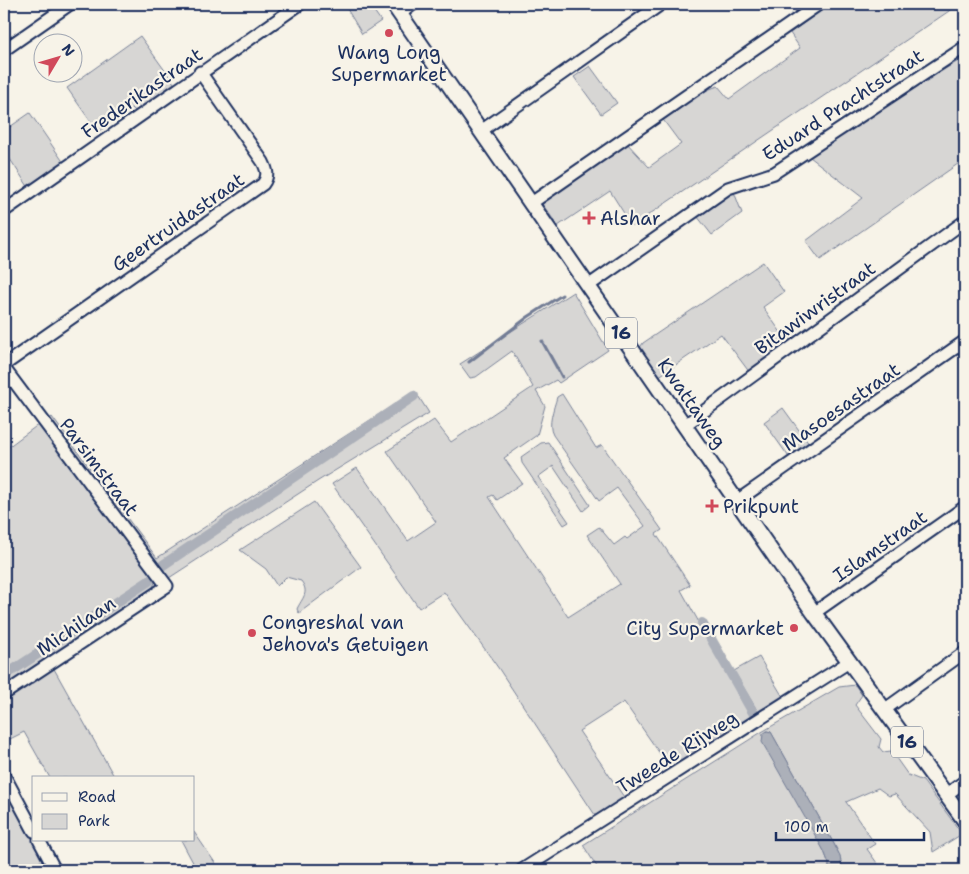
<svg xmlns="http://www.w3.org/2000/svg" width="969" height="874" viewBox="0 0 969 874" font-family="'Shantell Sans',sans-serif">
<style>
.green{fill:#d7d6d4;stroke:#798299}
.water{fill:#acb0b9;stroke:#727c95}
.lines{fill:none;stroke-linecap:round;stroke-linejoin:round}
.stream{stroke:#727c95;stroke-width:3}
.canal{stroke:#acb0b9;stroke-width:10}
.minor-casing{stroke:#1b2f5e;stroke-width:15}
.major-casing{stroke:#1b2f5e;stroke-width:18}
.minor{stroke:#f7f3e8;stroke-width:11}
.major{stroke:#f7f3e8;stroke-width:14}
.poi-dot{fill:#d1495b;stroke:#f7f3e8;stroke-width:2}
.labels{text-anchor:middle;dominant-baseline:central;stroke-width:4.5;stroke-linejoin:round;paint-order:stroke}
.shield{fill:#f7f3e8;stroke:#5d6a87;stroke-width:1}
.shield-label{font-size:18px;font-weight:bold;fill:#1b2f5e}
.poi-label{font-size:19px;fill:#1b2f5e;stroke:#f7f3e8;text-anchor:start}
.street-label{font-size:19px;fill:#1b2f5e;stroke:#f7f3e8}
</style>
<rect width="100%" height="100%" fill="#f7f3e8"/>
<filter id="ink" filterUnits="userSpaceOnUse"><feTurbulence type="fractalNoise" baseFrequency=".02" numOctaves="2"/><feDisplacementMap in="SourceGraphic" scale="10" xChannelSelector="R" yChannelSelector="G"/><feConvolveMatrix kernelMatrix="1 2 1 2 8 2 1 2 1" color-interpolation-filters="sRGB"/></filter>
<g filter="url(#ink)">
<!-- green -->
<path class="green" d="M344,4H369L381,21L362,34Z
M830,4H949L952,9L632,226L610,191L558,226L540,201L626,142L649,167L681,144L661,117L693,95L718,86L729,99L800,48L790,33Z
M140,36L174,83L135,111L132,108L98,132L67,88Z
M965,57V159L820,260L806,241L863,198L810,157L893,100Z
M590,66L617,103L601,114L574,77Z
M30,113L64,163L29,188L4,150V131Z
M734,192L742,213L712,235L697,216Z
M763,262L784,292L763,307L789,344L750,373L721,334L655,379L639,349L643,343Z
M573,292L608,350L559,383L556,380L536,391L545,406L537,435L504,458L522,483L497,500L493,495L489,497L568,617L620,584L587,535L599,527L614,545L625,537L627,539L645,526L617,488L599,501L553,435C547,425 554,408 557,397L562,394L596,448L602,445L662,530L656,534L690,585L681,590L754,721L672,771L624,702L579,731L626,800L597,818L499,669L444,592L419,608L332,484L357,468L408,541L436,522L387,451L434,420L451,442L533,387L512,351L476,377L470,378L460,364Z
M415,391L429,413L318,481L169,578L164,576L46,421L52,417L157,558Z
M783,408L812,448L793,463L764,422Z
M39,424L151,573L155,582L152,590L4,689V450Z
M548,442L590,505L583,511L553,466L538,477L569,522L564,525L522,463L521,457L541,443Z
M314,502L361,567L299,613L297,609C302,598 310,593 301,581L286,577L277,586L266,569L240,550Z
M759,657L786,702L761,717L734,671Z
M53,667L115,778H50L24,732L4,742V700Z
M855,685L862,695L855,705L881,739L879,747L883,752L891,751L908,775L923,781L962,834L933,852L930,832L895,794L889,796L878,788L846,802L875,844L867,849L882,870H842L840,856L834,844L771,732L767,731L824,851L829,864V870H599L583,845L760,733L839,687Z
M13,801L43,860L25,870H4V806Z
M194,832L220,870H197L181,840H194Z"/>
<!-- water -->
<path class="water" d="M767,731L771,732L834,844L840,856L842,870H829V864L824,851L762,742L763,734Z"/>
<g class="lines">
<!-- stream -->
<path class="stream" d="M542,341L562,377
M469,362L528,317L562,295"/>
<!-- canal -->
<path class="canal" d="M163,565L414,396
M702,623L755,716
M4,676L149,581"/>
<!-- minor casing -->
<g class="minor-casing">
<path id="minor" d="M400,14L413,4
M4,50L70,4
M481,131L661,4
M530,204L819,4
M4,211L300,4
M588,286L728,188L774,173L965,47
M4,365L263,184C269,176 267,170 263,162L200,72
M4,368L167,586L4,694
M685,425L965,221
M737,501L965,341
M814,613L965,507
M884,710L965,652
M4,775L34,831
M946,795L965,781
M39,840L55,870
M522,870L849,662"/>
</g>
<!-- major casing -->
<g class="major-casing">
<path id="major" d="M393,4L814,613L965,821"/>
</g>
<!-- minor -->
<use href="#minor" class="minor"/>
<!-- major -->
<use href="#major" class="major"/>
</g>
</g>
<!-- markers -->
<g class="poi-dot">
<circle cx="389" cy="33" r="5"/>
<path d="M586.5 210.5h5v5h5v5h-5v5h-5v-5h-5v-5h5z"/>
<path d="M709.5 498.5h5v5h5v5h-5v5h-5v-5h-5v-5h5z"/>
<circle cx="794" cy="628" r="5"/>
<circle cx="252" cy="633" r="5"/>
</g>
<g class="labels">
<!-- shield labels -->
<g class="shield">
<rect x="605" y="317.5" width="32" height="31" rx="4"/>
<rect x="891" y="726.5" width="32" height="31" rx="4"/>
</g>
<g class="shield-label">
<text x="621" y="333">16</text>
<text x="907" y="742">16</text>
</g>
<!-- poi labels -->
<g class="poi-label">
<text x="389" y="52" text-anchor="middle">Wang Long<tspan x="389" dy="22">Supermarket</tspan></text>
<text x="600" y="218">Alshar</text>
<text x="723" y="506">Prikpunt</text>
<text x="262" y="622">Congreshal van<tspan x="262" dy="22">Jehova's Getuigen</tspan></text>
<text x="784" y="628" text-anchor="end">City Supermarket</text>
</g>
<!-- street labels -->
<g class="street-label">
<text transform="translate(142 93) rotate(-35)">Frederikastraat</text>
<text transform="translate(843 105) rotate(-33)">Eduard Prachtstraat</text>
<text transform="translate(178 222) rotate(-35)">Geertruidastraat</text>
<text transform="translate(815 308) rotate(-36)">Bitawiwristraat</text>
<text transform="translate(692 403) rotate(55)">Kwattaweg</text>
<text transform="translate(841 407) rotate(-35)">Masoesastraat</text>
<text transform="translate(99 467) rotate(53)">Parsimstraat</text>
<text transform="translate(880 546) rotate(-35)">Islamstraat</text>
<text transform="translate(76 626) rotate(-34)">Michilaan</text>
<text transform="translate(677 752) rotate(-32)">Tweede Rijweg</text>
</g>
</g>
<!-- margin -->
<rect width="969" height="874" fill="none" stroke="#f7f3e8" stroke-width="20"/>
<rect x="10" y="10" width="949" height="854" fill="none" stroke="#1b2f5e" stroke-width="2" filter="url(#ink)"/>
<!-- legend -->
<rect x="32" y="776" width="162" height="65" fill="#f7f3e8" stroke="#9fa5b1"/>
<rect x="42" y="793" width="25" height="8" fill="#f7f3e8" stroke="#9fa5b1"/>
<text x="78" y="802" font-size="15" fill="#1b2f5e">Road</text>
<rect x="42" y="814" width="25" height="15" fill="#d7d6d4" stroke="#9fa5b1"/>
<text x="78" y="826" font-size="15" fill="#1b2f5e">Park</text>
<!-- north arrow -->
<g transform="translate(58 58) rotate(52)"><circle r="24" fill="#f7f3e8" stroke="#9fa5b1"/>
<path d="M0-4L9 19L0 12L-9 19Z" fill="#d1495b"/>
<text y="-8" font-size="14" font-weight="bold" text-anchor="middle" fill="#1b2f5e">N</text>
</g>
<!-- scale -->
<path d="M776 832v8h148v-8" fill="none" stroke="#1b2f5e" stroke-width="2.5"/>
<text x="784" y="832" font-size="15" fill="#1b2f5e" stroke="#f7f3e8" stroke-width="4" paint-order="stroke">100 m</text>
</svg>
